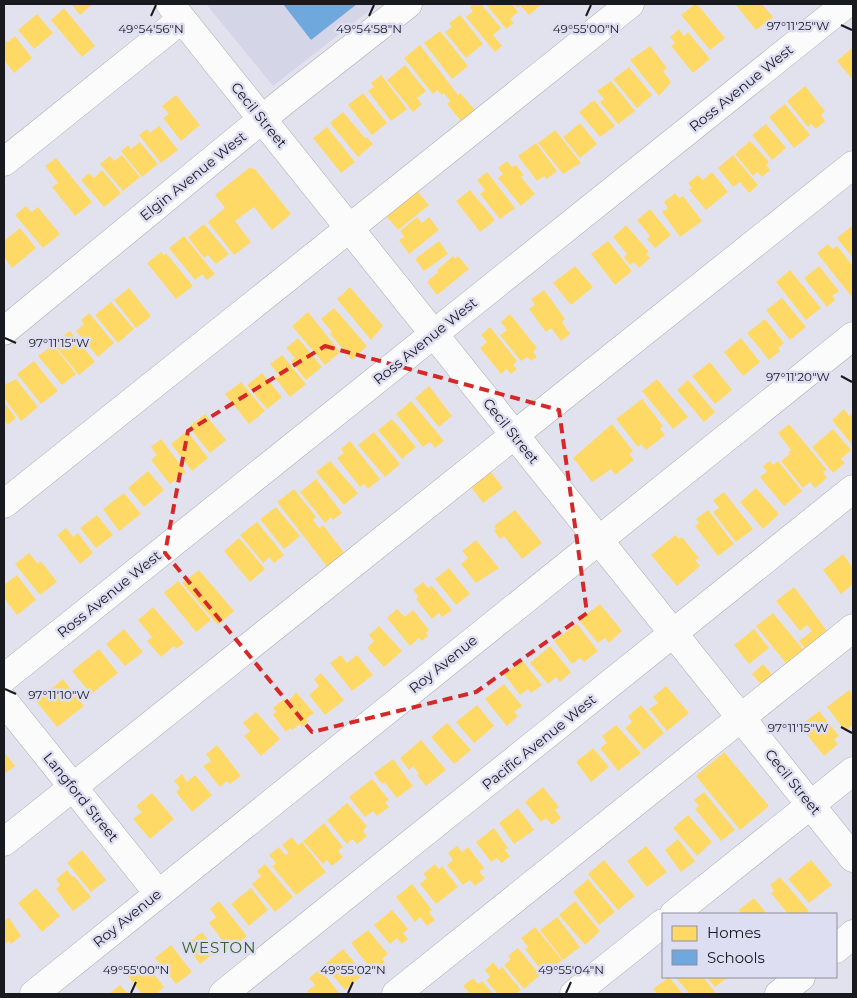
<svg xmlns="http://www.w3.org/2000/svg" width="857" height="998" viewBox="0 0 857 998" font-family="Montserrat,sans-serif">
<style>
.built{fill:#d5d5e8}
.homes{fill:#ffd966}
.schools{fill:#6fa8dc}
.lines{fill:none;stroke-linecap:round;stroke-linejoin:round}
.minor-casing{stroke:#aaaab3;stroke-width:29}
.minor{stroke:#fbfbfc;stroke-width:28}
.marked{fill:none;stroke:#d62828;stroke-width:4;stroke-dasharray:10 6;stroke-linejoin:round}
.ticks{fill:none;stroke:#191920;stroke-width:2}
.labels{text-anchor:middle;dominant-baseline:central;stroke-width:5;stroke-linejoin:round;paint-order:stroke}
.street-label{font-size:14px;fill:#191920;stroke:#dedef2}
.neighbourhood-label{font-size:15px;letter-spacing:1px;fill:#375f22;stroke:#dedef2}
.ticks-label{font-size:12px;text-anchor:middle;fill:#191920;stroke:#dedef2;stroke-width:5;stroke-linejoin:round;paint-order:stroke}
</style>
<rect width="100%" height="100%" fill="#e2e2ee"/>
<!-- built -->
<path class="built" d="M206,4H378L273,86Z"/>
<!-- homes -->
<path class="homes" d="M71,4H93L80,15Z
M474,4H481L501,28L493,35L502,46L495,52L466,17L473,11L470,7Z
M486,4H512L518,12L510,19L514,23L506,29Z
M514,4H542L529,15L520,5L518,8Z
M695,4H697L725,38L710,50L681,15Z
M735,4H762L773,17L756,30Z
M64,8L95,46L82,57L51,20Z
M37,14L53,33L34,49L18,30Z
M460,15L483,44L466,58L445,32L452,27L449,23Z
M679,29L684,36L688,32L710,59L693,73L671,46L675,43L670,37Z
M440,31L468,66L452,79L424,43Z
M15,36L32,58L14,73L4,60V39L8,42Z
M420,45L458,95L460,93L475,110L461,121L447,104L450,101L444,93L442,95L437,90L433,94L404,58Z
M650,46L667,68L663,71L671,82L659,96L630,60Z
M853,47V80L837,61Z
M405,65L426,91L417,98L422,104L413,112L387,80Z
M629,67L652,95L637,108L613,79Z
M381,75L407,109L391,121L368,91L374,87L371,83Z
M611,81L635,111L618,124L600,102L604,99L597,91Z
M805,86L825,111L821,115L825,121L816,129L811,124L808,127L787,101Z
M363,93L387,123L372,135L348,105Z
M176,95L200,125L181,141L163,118L169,114L162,106Z
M594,100L615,126L600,137L579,112Z
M785,104L810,135L794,148L769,117Z
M343,112L365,138L367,137L373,144L358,157L330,123Z
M580,123L597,144L580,158L563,137Z
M766,124L786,148L772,160L752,135Z
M159,126L178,150L161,163L139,135L147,129L150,133Z
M327,127L355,162L341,173L313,138Z
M555,130L581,163L563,174L538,143Z
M750,141L769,162L766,165L770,170L762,177L757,172L753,176L735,154Z
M140,142L158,164L142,177L121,151L128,145L131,149Z
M536,143L557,171L547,179L544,176L537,181L518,156Z
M122,155L140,177L123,191L100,164L110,156L114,161Z
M733,155L758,185L749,193L740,182L733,187L718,168Z
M56,158L92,202L75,216L52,187L58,183L45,166Z
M507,161L512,167L516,165L524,175L521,177L535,194L521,206L498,178L503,174L498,168Z
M249,168L255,169L291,214L272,230L254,207L235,221L251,242L234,255L208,222L225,208L215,195Z
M102,170L121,193L104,207L81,180L89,173L94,178Z
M487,172L515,208L500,219L480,194L485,190L477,180Z
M712,172L728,192L706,210L689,190L692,188L688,183L698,175L703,180Z
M414,187L429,205L398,230L383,212Z
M470,190L495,220L480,232L456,201Z
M675,193L679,198L683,196L702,221L680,237L662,212L668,208L664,202Z
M26,206L31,212L38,207L60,234L43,248L15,215Z
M650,209L671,235L655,248L647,239L650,236L637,220Z
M417,217L422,223L429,217L439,230L409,254L399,240L404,237L400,231Z
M204,224L229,254L216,264L208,255L204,258L188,237Z
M626,225L649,252L646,254L650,258L639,268L634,262L630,265L624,257L627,254L613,237Z
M853,225V258L837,238Z
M20,228L36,248L12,268L4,257V241Z
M184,236L215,274L207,280L202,274L195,280L169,248Z
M439,241L448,254L424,271L415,259Z
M608,241L632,271L615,285L591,254Z
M828,244L833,249L837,246L853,266V294L851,296L817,253Z
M161,252L164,255L166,253L193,286L176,299L147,263Z
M453,256L455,259L458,256L469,269L437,295L427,282L438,272L437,270Z
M575,266L593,287L571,305L553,283Z
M819,266L839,291L832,296L835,300L827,307L804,278Z
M790,270L821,308L806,320L776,282Z
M350,287L383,326L371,340L337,299Z
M129,288L151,316L136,328L114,300Z
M544,290L565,319L562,322L570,334L561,341L551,328L546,332L529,309L535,305L531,299Z
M782,298L806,327L790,340L766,310Z
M111,302L134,329L118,343L95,315Z
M334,308L367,346L352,360L330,334L332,332L321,319Z
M308,312L340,352L325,365L292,326Z
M89,313L114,343L98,357L76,331L84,324L81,320Z
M510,314L537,348L533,352L537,357L531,361L527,357L521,361L500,335L507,330L501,322Z
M765,319L784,343L778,348L780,351L769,360L747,333Z
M490,327L517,361L513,365L517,369L511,374L507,369L501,374L480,348L487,342L481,335Z
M70,331L95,362L79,375L55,346L66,337L64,335Z
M298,338L322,367L306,380L291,361L295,358L286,348Z
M741,338L760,362L743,376L724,352Z
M53,345L76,374L62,385L38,356Z
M282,355L306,384L290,397L275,378L279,375L270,364Z
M34,361L58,391L41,404L17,374Z
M710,362L732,390L715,404L692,376Z
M262,373L282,397L267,409L247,385Z
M16,379L38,407L21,421L4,398V385Z
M657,379L688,417L673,429L642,391Z
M688,380L715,412L704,422L677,390Z
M241,382L265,411L249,424L225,394Z
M429,386L452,416L439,427L415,398Z
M642,399L663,426L660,429L665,435L646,450L641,444L638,447L616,419Z
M411,401L444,441L435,448L430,442L423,447L396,414Z
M4,402L16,418L8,425L4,421Z
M844,409L849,416L853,413V446L832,420Z
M205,414L226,440L210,453L189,427Z
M392,419L416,447L402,459L378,430Z
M612,424L633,451L629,454L634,460L615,475L611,469L592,482L573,458Z
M789,424L827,470L823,472L827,478L815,488L810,482L803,488L781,461L790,454L788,452L791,450L778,433Z
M833,429L851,450L841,459L845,463L833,473L812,447Z
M187,431L208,458L192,471L171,444Z
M374,432L400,464L385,477L358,445Z
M161,439L186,472L170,484L151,460L157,455L151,447Z
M350,441L380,479L368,489L364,484L360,487L337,458L344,453L341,449Z
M330,461L358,493L344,505L316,472Z
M770,461L773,465L778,461L802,491L784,506L760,477L767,472L763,466Z
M489,469L503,488L483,503L469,484Z
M148,471L164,490L144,507L128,488Z
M316,479L342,513L333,520L331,517L325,523L300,492Z
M756,488L779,514L763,529L740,502Z
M294,489L316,517L313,520L319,528L323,525L346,555L329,569L277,502Z
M724,492L753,529L736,542L713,512L719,508L713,500Z
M124,493L141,514L119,531L103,509Z
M276,507L300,536L284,549L260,519Z
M515,510L542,543L522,559L504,536L500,539L494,531L496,529L494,526Z
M708,510L734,544L718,556L695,526L699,523L696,519Z
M97,515L113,535L96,548L80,528Z
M257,522L284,555L274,563L269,557L263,563L240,535Z
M66,528L73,537L78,533L93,553L80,564L57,535Z
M675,535L679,539L682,537L699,558L695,560L700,566L677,586L651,555Z
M239,538L265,569L250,582L224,551Z
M476,540L499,568L476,583L461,564L468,558L462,551Z
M29,553L38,564L41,561L57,582L40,595L15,564Z
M843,554L853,568V584L841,594L823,570Z
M449,568L470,594L456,605L435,579Z
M199,570L234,611L218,625L182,583Z
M17,575L36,600L17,615L4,598V585Z
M178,581L211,620L196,632L164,593Z
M423,582L428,588L432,586L452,610L442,617L439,613L432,619L416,599L418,596L413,590Z
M794,587L831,636L809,654L799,641L812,631L807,625L800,631L776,601Z
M600,604L622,631L609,643L605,638L598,643L579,620Z
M153,607L184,643L176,649L174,646L161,657L147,641L152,637L138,620Z
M397,609L405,617L413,610L429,630L426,633L428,636L422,641L419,638L410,646L387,618Z
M773,613L806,653L789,667L756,626Z
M577,624L598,651L584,662L580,658L572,664L554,641Z
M379,626L402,651L384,667L367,648L374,641L369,635Z
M124,629L143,652L125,666L106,644Z
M754,629L769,648L749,664L734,645Z
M550,646L571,672L560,682L556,677L548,684L530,663Z
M99,649L118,673L91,694L72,671Z
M341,655L347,663L357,655L373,675L352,691L330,663Z
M522,660L542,685L531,693L528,689L520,695L504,674Z
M763,664L776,679L764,688L752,674Z
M321,673L344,700L325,715L309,695L319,686L314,679Z
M63,679L84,706L57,727L36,701Z
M504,684L522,706L514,712L518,716L507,726L485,699Z
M666,686L689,713L667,731L649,709L658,703L653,697Z
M849,690L853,694V725L845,731L827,707Z
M296,692L314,713L306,719L308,722L302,727L300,724L292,730L290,728L286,732L273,715L276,712L273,708L284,699L287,703Z
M477,705L494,726L474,743L456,722Z
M641,705L664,733L644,750L625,728L632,722L628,716Z
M819,711L839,736L834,739L838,744L824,756L800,726Z
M256,712L280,739L261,756L244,736L250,731L243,723Z
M447,723L471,750L454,764L431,737Z
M616,725L641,753L618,771L600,748L607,743L602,736Z
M421,740L446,770L426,786L417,775L419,774L413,766L409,770L400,758Z
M217,745L241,776L230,784L227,781L220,787L203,766L211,761L206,754Z
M593,748L609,767L591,782L576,762Z
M4,752L15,766L4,774Z
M724,752L769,806L740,830L696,776Z
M393,759L413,786L397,798L384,782L382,784L374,773Z
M182,774L187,782L195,775L212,795L192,812L176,792L180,788L174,781Z
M372,779L389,800L385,802L389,807L377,816L373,811L365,817L349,797Z
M543,787L559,807L555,810L561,818L552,825L546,818L541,822L525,802Z
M704,792L735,830L721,841L695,809L699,806L694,800Z
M152,793L174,819L150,839L133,819L142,812L136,806Z
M347,803L367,826L363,831L367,836L357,844L352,839L347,844L327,820Z
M518,808L534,830L514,844L499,823Z
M688,815L712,842L697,856L673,828Z
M324,823L343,847L338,851L343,857L332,866L327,860L323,864L303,841Z
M494,828L508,848L505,850L510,856L502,863L497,858L491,862L476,842Z
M292,837L298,845L302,842L326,872L296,895L272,866L276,863L269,855L279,847L285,855L289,853L282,845Z
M678,839L695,861L681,872L665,850Z
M457,846L462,852L468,847L484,868L479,872L485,878L475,886L470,880L463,885L447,865L453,860L448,853Z
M646,846L667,872L647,887L627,861Z
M82,850L106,880L91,892L67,863Z
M604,860L635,896L618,910L588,874Z
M811,860L832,885L809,903L788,879Z
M265,864L293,897L275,912L252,884L261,876L257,871Z
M435,864L439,869L442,866L458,887L436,904L420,884L427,878L423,874Z
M67,870L72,877L74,876L91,897L73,911L56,889L60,885L56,879Z
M780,877L809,911L805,914H788L771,893L774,891L770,885Z
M588,879L615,912L599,925L573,892Z
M412,884L432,910L429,912L435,920L427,926L420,917L415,922L396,897Z
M36,888L60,916L42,932L18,903Z
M251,888L268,910L249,926L231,904Z
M754,898L767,914H742L739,910Z
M219,901L247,936L230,950L209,923L216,917L210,909Z
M575,901L600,931L585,945L559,915Z
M392,910L408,929L403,933L408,939L402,944L397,938L390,944L374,925Z
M557,917L580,947L563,960L540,930Z
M9,918L21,936L11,944L9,941L4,945V921Z
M535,927L562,960L544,974L525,949L528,947L521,938Z
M368,930L388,954L382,959L385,962L379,967L376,963L370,968L351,943Z
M202,932L217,951L200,964L186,945Z
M171,945L192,972L176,984L155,958Z
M518,948L540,975L524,989L504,965L511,959L508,956Z
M343,949L364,974L345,990L324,965Z
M493,962L499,970L502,967L521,990L515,994H498L486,980L490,977L485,970Z
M135,963L140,969L143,966L146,970L149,968L164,987L156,994H142L124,971Z
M320,969L340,994H310L307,991L315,985L309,978Z
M669,977L683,994H658L653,989Z
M675,977H703L715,992L713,994H690Z
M707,977H728L715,987Z
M473,978L478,984L482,981L493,994H466L469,992L463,986Z
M120,985L128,994H109Z"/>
<!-- schools -->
<path class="schools" d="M283,4H357L311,40Z"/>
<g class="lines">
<!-- minor casing -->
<g class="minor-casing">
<path id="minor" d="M170,4L853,858
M4,162L182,19
M4,331L283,102L408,4
M4,504L630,4
M4,678L846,4
M4,701L158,893
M4,842L853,165
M674,914L853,771
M836,949L853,934
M34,994L853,336
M223,994L853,489
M396,994L853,628
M574,994L663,923
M779,994L801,977"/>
</g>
<!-- minor -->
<use href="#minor" class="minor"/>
</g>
<!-- marked area -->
<path class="marked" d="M325,346L559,410L587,613L476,692L312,732L165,553L188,431Z"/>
<!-- ticks -->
<path class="ticks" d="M151,16L156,5M369,16L374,5M586,16L591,5M841,25L852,30M5,338L16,343M841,376L852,382M5,689L16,694M841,727L852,733M131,993L136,982M348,993L353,982M566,993L571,982"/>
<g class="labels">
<!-- street labels -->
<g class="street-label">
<text transform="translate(741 88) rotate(-39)">Ross Avenue West</text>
<text transform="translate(259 115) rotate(51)">Cecil Street</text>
<text transform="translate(193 176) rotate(-39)">Elgin Avenue West</text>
<text transform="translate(425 341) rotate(-39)">Ross Avenue West</text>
<text transform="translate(511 431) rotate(51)">Cecil Street</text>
<text transform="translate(109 594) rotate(-39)">Ross Avenue West</text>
<text transform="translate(443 664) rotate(-39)">Roy Avenue</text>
<text transform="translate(539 742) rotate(-39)">Pacific Avenue West</text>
<text transform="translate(793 782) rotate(51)">Cecil Street</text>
<text transform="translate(81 797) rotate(51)">Langford Street</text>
<text transform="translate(127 918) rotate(-39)">Roy Avenue</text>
</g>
<!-- neighbourhood labels -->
<g class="neighbourhood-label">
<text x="219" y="947">WESTON</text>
</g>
</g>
<g class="ticks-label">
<text x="798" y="30">97°11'25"W</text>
<text x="151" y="33">49°54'56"N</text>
<text x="369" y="33">49°54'58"N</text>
<text x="586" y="33">49°55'00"N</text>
<text x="59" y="347">97°11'15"W</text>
<text x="798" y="381">97°11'20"W</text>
<text x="59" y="699">97°11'10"W</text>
<text x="798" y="732">97°11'15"W</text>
<text x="136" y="974">49°55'00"N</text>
<text x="353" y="974">49°55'02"N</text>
<text x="571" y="974">49°55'04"N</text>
</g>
<!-- border -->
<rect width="857" height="998" fill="none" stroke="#191920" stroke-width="10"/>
<!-- legend -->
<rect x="662" y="913" width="175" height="65" fill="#dedef2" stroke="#8f8f9e"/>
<rect x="672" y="926" width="25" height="15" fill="#ffd966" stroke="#8f8f9e"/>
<text x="707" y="938" font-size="15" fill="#191920">Homes</text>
<rect x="672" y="950" width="25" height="15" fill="#6fa8dc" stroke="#8f8f9e"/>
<text x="707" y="963" font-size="15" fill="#191920">Schools</text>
</svg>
